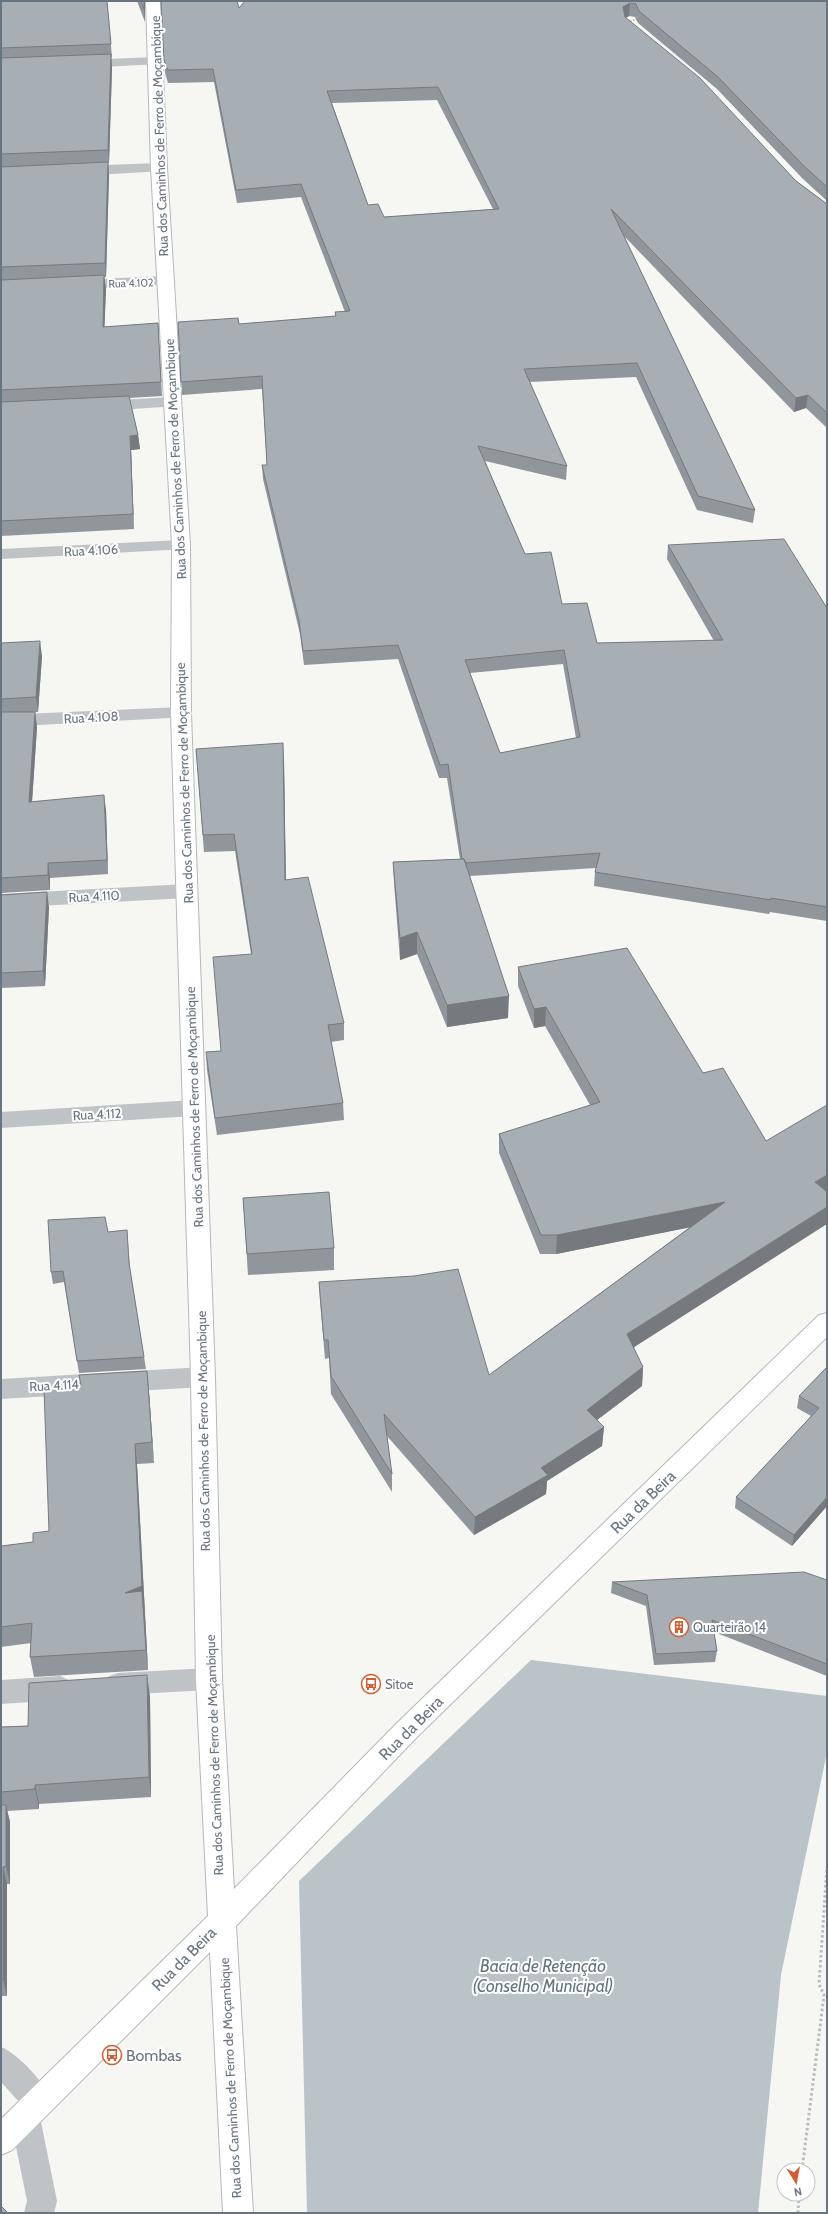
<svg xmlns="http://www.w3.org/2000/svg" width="828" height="2214" viewBox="0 0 828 2214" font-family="Cabin,sans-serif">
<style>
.water{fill:#b9c3c8}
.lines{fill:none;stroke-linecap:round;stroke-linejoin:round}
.secondary-casing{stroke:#b4b8bc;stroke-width:2}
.path-far1{stroke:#b9bcbe;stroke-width:2;stroke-dasharray:1.5 1.5;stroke-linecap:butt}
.path{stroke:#b9bcbe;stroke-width:3;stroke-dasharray:2.5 2.5;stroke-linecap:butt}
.lane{fill:#bfc3c6;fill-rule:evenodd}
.street{fill:#bfc3c6;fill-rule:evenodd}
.secondary{fill:#fff;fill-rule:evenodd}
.wall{fill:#90969b;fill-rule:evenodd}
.shaded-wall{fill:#767a7e}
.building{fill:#a8afb4;stroke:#767a7e;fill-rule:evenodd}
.labels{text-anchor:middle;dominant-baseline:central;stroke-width:4;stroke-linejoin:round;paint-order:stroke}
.far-street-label{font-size:11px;fill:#677581;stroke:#fff}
.street-label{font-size:13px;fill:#677581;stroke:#fff}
.poi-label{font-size:13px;fill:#677581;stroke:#fff;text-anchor:start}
.near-street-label{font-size:16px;fill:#677581;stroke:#fff}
.near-poi-label{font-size:16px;fill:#677581;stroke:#fff;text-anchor:start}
.near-water-label{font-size:17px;font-style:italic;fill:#63767e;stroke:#fff}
</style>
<rect width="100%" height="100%" fill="#f6f6f3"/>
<!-- water -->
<path class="water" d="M531,1660L827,1696V1752L781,1975L758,2213H307L299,1881Z"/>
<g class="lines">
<!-- secondary casing -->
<g class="secondary-casing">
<path id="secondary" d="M146,1H160L167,168L190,545L191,713L215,1377L222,1679L234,1889L398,1722L819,1315L827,1313V1337L416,1738L236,1926L253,2213H223L210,1952L12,2150L1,2155V2119L208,1916L196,1679L191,1377L171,713L172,545L151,168Z"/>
</g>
<!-- path-far1 -->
<path class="path-far1" d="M630,21L638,19"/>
<!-- path -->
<path class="path" d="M802,2170L824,1995L819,1984L827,1867
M798,2213L799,2194"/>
<!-- lane -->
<path class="lane" d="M25,2103L35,2107L40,2117L57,2201L54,2213H24L27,2201L10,2117L15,2107Z"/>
<!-- street -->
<path class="street" d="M155,57L160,58L162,61L160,64L82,68L75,64L82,60Z
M159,163L164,165L167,168L164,171L78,176L73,174L70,171L73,168L78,166Z
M165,276L171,278L173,281L171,284L75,290L69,288L67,285L69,282L75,280Z
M172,397L178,398L180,402L178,406L102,411L96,410L94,406L96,402L102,401Z
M181,540L187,541L190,545L187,549L1,559V549Z
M181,707L188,709L191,713L188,717L1,727V715Z
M187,884L194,886L197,891L194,896L187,898L1,908V894Z
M194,1100L202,1102L205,1108L202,1114L194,1116L1,1128V1112Z
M203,1367L211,1370L215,1377L211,1384L203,1387L1,1399V1379Z
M209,1668L218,1671L222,1679L218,1687L209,1690L118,1695L109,1692L105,1684L109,1676L118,1673Z
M60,1676L69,1680L73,1688L69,1696L60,1700L1,1704V1680Z
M1,2047C19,2054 46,2085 54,2103L49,2113L39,2117L29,2113L1,2082Z"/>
<!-- secondary -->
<use href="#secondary" class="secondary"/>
</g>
<!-- wall -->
<path class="wall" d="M1,1H107L112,57H111L112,68L109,163H108L109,175L106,277H104L106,289L104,327L158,323L162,396L129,398L138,435L140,449L131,450L134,529L1,536Z
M137,1H145V22Z
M827,1V201L802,178L717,89L638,23L635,17L629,16L626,18L796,181L827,204V428L806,408L794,412L624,236L755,510L753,523L697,510L636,377L529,382L567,466L566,480L485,461L525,554L562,604L597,643L714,641L667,559L668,545L827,608V921L770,912L769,914L594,886L595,872L596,868L470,876L508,1018L447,1027L417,954L400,960L394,883L393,862L460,859L447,778H439L398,659L304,665L300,634L263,479L262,465H267L262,389L182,395L178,322L239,324L335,316V312H345L301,197L237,203L214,82L168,83L165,73L164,60L239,8ZM437,100L493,209L384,217L368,205L332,103ZM563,664L576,738L500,753L470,673Z
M1,643L42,656L38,712H35L37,727L32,802L106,810L108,874L50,878V890L1,893Z
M196,749L284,760L286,880L344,1023V1040L331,1042L343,1103L344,1120L217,1135L207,1070L206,1052L221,1051L251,954L235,851L204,852Z
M1,895L49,907L45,986L1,988Z
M518,967L703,1073L766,1141L634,1348L643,1367L642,1386L597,1420L604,1427L602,1446L547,1481L546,1494L474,1535L387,1436L392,1474V1492L331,1394L329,1358L325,1359L320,1301L319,1282L489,1375L690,1227L556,1254H540L499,1153V1134L590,1105L545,1026L534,1028L518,986Z
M243,1198L334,1248V1270L248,1275Z
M127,1230L130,1269L146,1369L79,1373L64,1282L53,1284L51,1272L108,1232Z
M827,1367V1506L792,1546L735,1508L736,1497L811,1416L797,1408L799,1396Z
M149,1392L154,1463L137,1464L148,1670L34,1677L30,1657L31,1643L1,1647V1546L33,1542L49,1531Z
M827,1580V1676L714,1632L717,1651L715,1662L654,1665L646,1606L611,1593L612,1582Z
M150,1696L151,1797L39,1804V1809L7,1811L10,1822V1884H7V1996H1V1727L28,1726Z"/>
<!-- shaded-wall -->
<path class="shaded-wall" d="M144,1H145V22L144,9Z
M630,3L629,16L622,20L623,7Z
M111,54L112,68L109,163L108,150Z
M108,162L109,175L106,277L105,263Z
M104,275L106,289L104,341L103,327Z
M808,395L806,408L794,412L796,398Z
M138,435L140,449L131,450L134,529L133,514L130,436Z
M40,641L42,656L38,712L36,697Z
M35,712L37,727L31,817L29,802Z
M283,743L284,760L286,897L285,880Z
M104,795L106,810L108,874L107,860Z
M48,863L50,878V890L48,875Z
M47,892L49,907L45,986L43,971Z
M417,932V954L400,960V938Z
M509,996L508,1018L447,1027V1005Z
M546,1007L545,1026L534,1028V1009Z
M827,1175V1193L815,1182Z
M725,1202L722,1221L556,1254L557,1235Z
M827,1207V1224L625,1353L627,1334Z
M643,1367L642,1386L585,1429L587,1410Z
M147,1371L149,1392L154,1463L152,1442Z
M604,1427L602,1446L547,1481L546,1494L474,1535L475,1517L541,1468Z
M135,1444L137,1464L148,1670L146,1650L125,1593Z
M827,1497V1506L792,1546L794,1535Z
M147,1675L150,1696L151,1797L149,1777Z
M35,1785L39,1804V1809L35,1789Z
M6,1805L10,1822V1884L6,1866Z
M3,1867L7,1884V1996L3,1979Z"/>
<!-- building -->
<path class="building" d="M1,1H107L111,44L1,48Z
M141,1H144V9Z
M161,1H237L239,8L245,1H827V187L803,165L718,77L639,11L636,4L630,3L623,7L625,17L700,78L796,181L827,204V413L808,395L796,398L611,209L755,510L698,496L637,363L524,369L567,466L478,446L525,554L551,552L562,604L587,603L597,643L723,640L668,545L784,539L827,608V907L771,898V900L595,872L600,853L466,863L464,859H462L448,764L440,765L398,645L303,651L299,621L262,465H267L262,376L181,382L178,322L238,318L239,324L336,316L335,312L350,311L301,184L236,190L213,69L168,70L164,60ZM438,87L499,209L384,217L378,204L368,205L327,91ZM564,650L580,737L500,753L465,660Z
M111,54L108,150L1,154V58Z
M108,162L105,263L1,267V167Z
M104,275L103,327L158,323L161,382L1,390V280Z
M129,396L138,435L130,436L133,514L1,521V402Z
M40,641L36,697L1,699V643Z
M1,712H35L29,802L104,795L107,860L48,863V875L1,878Z
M283,743L285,880L308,877L344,1023L328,1025L343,1103L215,1118L206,1052L221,1051L213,957L252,954L234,834L203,835L196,749Z
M464,859L509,996L447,1005L417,932L400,938L393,862Z
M47,892L43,971L1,973V895Z
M627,948L703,1073L723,1068L766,1141L827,1105V1175L815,1182L827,1192V1207L627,1334L643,1367L587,1410L604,1427L541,1468L548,1475L475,1517L384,1414L392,1474L331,1376L328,1340H324L319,1282L414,1276L458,1269L489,1375L725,1202L557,1235H541L499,1134L600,1102L546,1007L534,1009L518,967Z
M329,1192L334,1248L247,1254L243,1198Z
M105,1217L108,1232L127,1230L129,1263L144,1357L77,1361L63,1271L51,1272L48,1220Z
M827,1367V1497L794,1535L736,1497L819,1408L799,1396Z
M147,1371L152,1442L135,1444L142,1586L125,1593L142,1591L146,1650L30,1657L32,1623L1,1627V1546L33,1542V1533L49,1531L44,1389L81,1385L79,1375Z
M804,1572L827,1580V1664L712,1620L717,1651L656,1654L647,1595L612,1582Z
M147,1675L149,1777L35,1785V1789L1,1792V1727L28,1726L29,1683Z
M1,1805H6V1866L3,1867V1979H1Z
M1,2206L8,2213H1Z"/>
<!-- icons -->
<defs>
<g id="building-ring" transform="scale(1)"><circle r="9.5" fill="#fff" stroke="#d65d33" stroke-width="1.5"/><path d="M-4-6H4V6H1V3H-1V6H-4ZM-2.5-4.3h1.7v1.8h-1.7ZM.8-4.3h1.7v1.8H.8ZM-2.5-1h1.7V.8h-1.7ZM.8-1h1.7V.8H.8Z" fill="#d65d33"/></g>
<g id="bus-ring" transform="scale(1)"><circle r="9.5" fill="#fff" stroke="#d65d33" stroke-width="1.5"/><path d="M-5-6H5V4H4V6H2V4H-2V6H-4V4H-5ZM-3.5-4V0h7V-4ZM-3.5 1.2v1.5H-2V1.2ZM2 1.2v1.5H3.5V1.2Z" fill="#d65d33"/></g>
</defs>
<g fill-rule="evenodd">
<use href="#building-ring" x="679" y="1627"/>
<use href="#bus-ring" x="371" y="1684"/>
<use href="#bus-ring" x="112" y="2055"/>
</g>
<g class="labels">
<!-- far-street labels -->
<g class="far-street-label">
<text transform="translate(131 283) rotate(-2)">Rua 4.102</text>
</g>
<!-- street labels -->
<g class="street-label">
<text transform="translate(159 136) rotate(-92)">Rua dos Caminhos de Ferro de Moçambique</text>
<text transform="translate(175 459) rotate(-93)">Rua dos Caminhos de Ferro de Moçambique</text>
<text transform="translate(91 550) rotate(-3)">Rua 4.106</text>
<text transform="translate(91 717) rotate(-3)">Rua 4.108</text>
<text transform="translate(184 783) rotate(-92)">Rua dos Caminhos de Ferro de Moçambique</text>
<text transform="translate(94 896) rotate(-3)">Rua 4.110</text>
<text transform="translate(194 1107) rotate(-92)">Rua dos Caminhos de Ferro de Moçambique</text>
<text transform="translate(97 1114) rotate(-3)">Rua 4.112</text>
<text transform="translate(54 1385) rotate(-3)">Rua 4.114</text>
<text transform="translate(203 1431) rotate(-91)">Rua dos Caminhos de Ferro de Moçambique</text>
<text transform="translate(214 1755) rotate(-92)">Rua dos Caminhos de Ferro de Moçambique</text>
<text transform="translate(230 2078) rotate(-93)">Rua dos Caminhos de Ferro de Moçambique</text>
</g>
<!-- poi labels -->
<g class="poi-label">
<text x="693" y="1627">Quarteirão 14</text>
<text x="385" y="1684">Sitoe</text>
</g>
<!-- near-street labels -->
<g class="near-street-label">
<text transform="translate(643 1502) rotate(-44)">Rua da Beira</text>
<text transform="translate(411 1728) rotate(-45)">Rua da Beira</text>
<text transform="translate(184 1959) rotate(-45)">Rua da Beira</text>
</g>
<!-- near-poi labels -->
<g class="near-poi-label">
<text x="126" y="2055">Bombas</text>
</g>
<!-- near-water labels -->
<g class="near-water-label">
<text x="543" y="1966">Bacia de Retenção<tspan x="543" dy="20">(Conselho Municipal)</tspan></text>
</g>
</g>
<!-- border -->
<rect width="828" height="2214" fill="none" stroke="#677581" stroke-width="4"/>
<!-- north arrow -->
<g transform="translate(796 2182) rotate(169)"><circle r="19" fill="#ffffff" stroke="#c2c8cd"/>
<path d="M0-3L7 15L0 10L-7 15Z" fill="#d65d33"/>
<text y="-6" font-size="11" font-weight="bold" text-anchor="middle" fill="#677581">N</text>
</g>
</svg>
